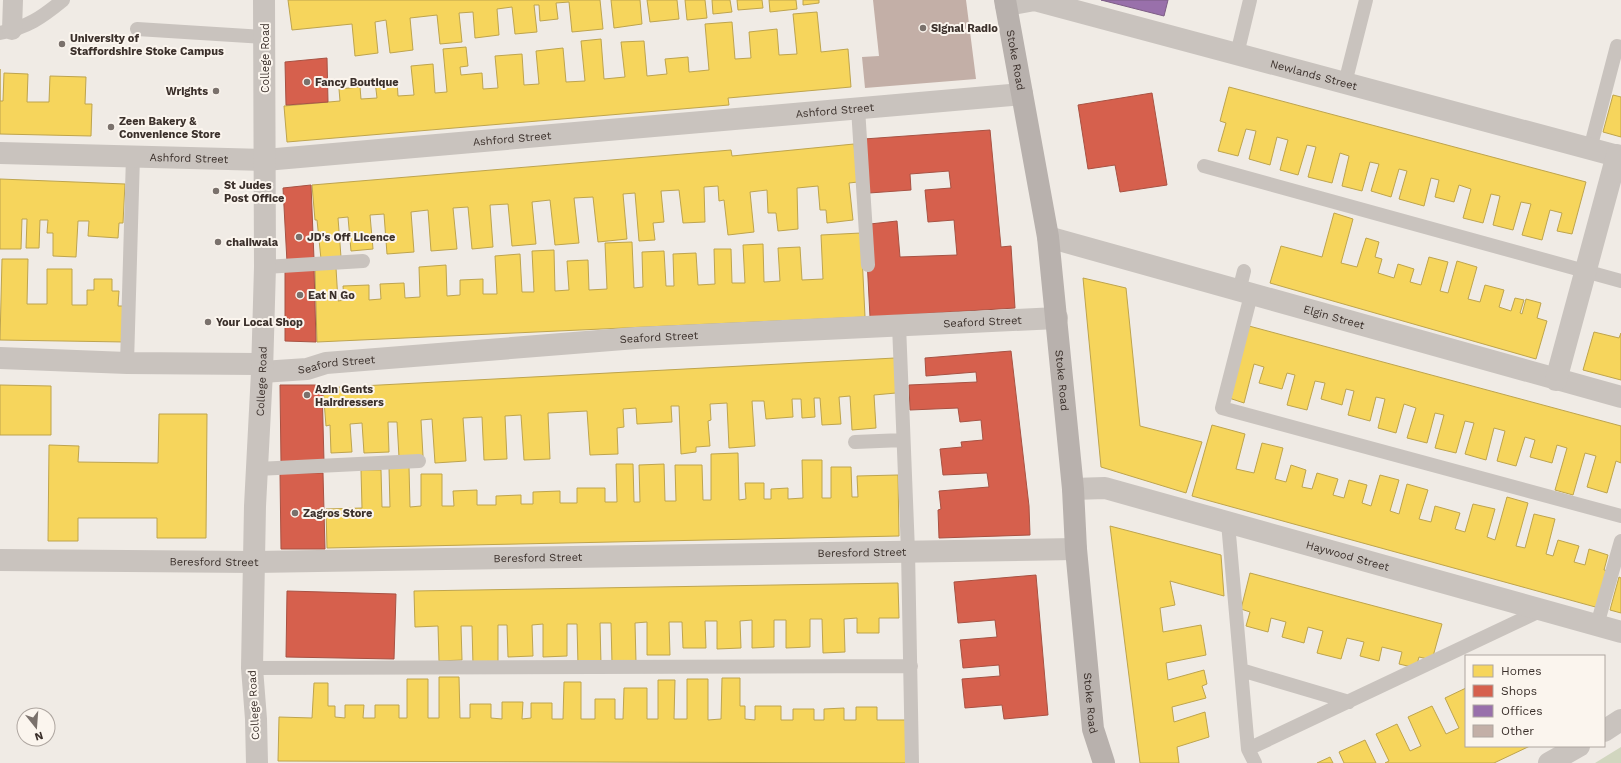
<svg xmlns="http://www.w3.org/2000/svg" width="1621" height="763" viewBox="0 0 1621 763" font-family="'Work Sans',sans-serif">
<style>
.green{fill:#d1d6bf}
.homes{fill:#f6d55c;stroke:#bea44d}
.shops{fill:#d6604d;stroke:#a85243}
.offices{fill:#9970ab;stroke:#7d5d85}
.building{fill:#c3afa7}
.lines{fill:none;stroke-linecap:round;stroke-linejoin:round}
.service{stroke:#c9c3be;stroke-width:14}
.pedestrian{stroke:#c9c3be;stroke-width:20}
.minor{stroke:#c9c3be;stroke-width:22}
.primary{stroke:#b8b1ad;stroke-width:22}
.poi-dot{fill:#7a716c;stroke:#fbf5ee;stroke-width:1.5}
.labels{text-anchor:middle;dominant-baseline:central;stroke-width:4;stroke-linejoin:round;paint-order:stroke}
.poi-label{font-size:11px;font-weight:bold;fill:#3b302b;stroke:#fbf5ee;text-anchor:start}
.street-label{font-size:11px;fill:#3b302b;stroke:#fbf5ee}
</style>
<rect width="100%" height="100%" fill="#f0ebe5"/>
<!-- green -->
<path class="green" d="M1621,747V763H1595Z"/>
<!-- homes -->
<path class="homes" d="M288,0H600L603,29L572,32L569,2L556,3L558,19L540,21L539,5H534L537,32L515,34L512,7L497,9L499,35L475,38L473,12L459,13L462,42L440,44L437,15L410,18L413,50L390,53L386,20L375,22L378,53L355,56L352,24L292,30Z
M611,0H640L642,24L614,28Z
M647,0H677L679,19L650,22Z
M685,0H705L707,18L687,20Z
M712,0H730L732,12L713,14Z
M737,0H762L763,8L738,10Z
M769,0H796L797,9L770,12Z
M803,0H819V3L803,5Z
M817,12L821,52L848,49L851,87L728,98L729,105L287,142L284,106L340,101L339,89L360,87L361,99L377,98L375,81L397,80L398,96L414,95L411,66L433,64L435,93L447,92L443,49L466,47L468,66L460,67L461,75L482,73L483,89L498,88L495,56L522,54L524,85L539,84L536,51L563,48L566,82L585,81L581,41L601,39L604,79L625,77L621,42L644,41L647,76L667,74L665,59L688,57L689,72L709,70L705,24L732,22L735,59L751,58L749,32L777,29L779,55L797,54L793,14Z
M0,69V101H3L4,73L28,74L27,102H49L50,76L86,77L85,104H92L91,136L0,134Z
M1229,87L1586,182L1572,234L1557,231L1562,213L1550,210L1542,240L1522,235L1531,204L1521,202L1513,230L1493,225L1500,196L1491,194L1483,223L1463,218L1471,189L1459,185L1454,202L1435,197L1439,180L1431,178L1424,206L1399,199L1407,171L1399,169L1391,197L1371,191L1379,164L1370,162L1362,191L1342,186L1349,156L1340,153L1332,183L1308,177L1316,147L1307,145L1298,175L1280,170L1288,140L1277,137L1270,165L1249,159L1256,131L1246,129L1238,156L1218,151L1226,123L1220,121Z
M1613,95L1621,97V137L1603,132Z
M854,144L858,182L849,183L853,220L827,223L826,210H820L818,186L797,188L798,229L778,231L776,213H768L767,190L750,192L754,232L728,235L724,200L719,201L718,186L704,187L705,222L683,223L679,190L661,191L664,222L653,223L655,240L639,241L635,193L623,194L627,239L598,242L593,197L574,198L579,243L555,245L550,200L532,202L536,244L512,246L508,204L490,205L493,247L472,249L468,207L453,208L457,249L431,251L428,210L411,212L414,252L387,254L384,214L370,215L373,249L351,251L348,217L338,218L341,257L321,259L317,220H315L312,185L731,150L732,156Z
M0,179L125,184L123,223H119L118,238L88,236L89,221H78L76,257L53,256V233H47L48,220H40L39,248H26L27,219H22L21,249H0Z
M1334,213L1353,219L1341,263L1357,267L1366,238L1379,242L1375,257L1382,259L1378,273L1394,278L1398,264L1414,269L1410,282L1421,285L1429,257L1448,262L1440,291L1448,293L1457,261L1477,267L1468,299L1480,302L1485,285L1504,290L1499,307L1511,311L1515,298L1524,300L1520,313L1522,314L1526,299L1541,303L1537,318L1547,321L1536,359L1270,283L1281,246L1322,257Z
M861,233L865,317L317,342L315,270L336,268L338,301L344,300L343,286L369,285V300L381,299L380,284L404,283L405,298L420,297L419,267L446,265L447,296L460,295V280L483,279V294H497L495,256L520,254L522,292H534L532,251L554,250L555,291L569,290L567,261L588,260L589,290L607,289L605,243L632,242L634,288L643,287L642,252L664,251L666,286H674L673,254L696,253L698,285L715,284L714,249H731L732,283H745L743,245L763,244L764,282L780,281L778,248L800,247L802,280L823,279L821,235Z
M2,259H28L27,304H47V269H72V305H87V290H94V279H112V291H119L118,306H125V342L0,340Z
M1083,278L1126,288L1140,426L1202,442L1186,493L1101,467Z
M1249,326L1621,426V463L1616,461L1607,493L1587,487L1596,456L1585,453L1573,495L1555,490L1567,448L1557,445L1552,463L1530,457L1535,440L1525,437L1516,466L1497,461L1505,431L1494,428L1486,460L1465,454L1474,423L1465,421L1456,453L1435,448L1444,415L1435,413L1427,443L1407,438L1416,408L1404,404L1396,433L1378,428L1385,399L1376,397L1370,421L1348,415L1354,391L1346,389L1342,405L1321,399L1325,383L1315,381L1307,410L1287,405L1295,375L1287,373L1282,389L1259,383L1264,367L1254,364L1244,403L1229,398Z
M1594,332L1619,338L1621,333V380L1583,370Z
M895,358L896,393L874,395L876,428L852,430L850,396L839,397L841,424L822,425L820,398H814L815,417L802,418L801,399H792L793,417L766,419L764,401H752L755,446L729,448L727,403L710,404L711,420L708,421L710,446L696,447V452L681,454L679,406H671L672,422L637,424L636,408L623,409L624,427L617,428L618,454L590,455L587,411L548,413L550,459L524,460L521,415L505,416L507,459L484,460L482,417L463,418L466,461L435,463L432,419L421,420L423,456L399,457L397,422H388L389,452L364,453L362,423L350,424L352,452L331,453L330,425L326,426L323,388Z
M0,385L51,386V435H0Z
M159,414H207L206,538H157V518H78V541H48L49,445L79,446L78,462L158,463Z
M1212,425L1245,434L1236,469L1254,473L1262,443L1283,448L1275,479L1286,482L1291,465L1306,470L1302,487L1312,489L1317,473L1338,479L1333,495L1344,498L1349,480L1367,485L1362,503L1371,506L1380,475L1399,480L1390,511L1399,514L1407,484L1428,490L1419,519L1431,522L1435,506L1460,513L1455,529L1465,532L1473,504L1495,509L1487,537L1495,540L1507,497L1528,503L1516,546L1525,548L1534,514L1555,519L1546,554L1553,556L1558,540L1579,546L1574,562L1585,565L1589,549L1608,555L1604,570L1609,571L1599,608L1192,496Z
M738,453L739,500L746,499L745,483H764V499H771V489L788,488V499L803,498L802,460H822V498H831V467H851L852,497H858L857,476L898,475L899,536L327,548L326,509L362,508L361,470H381L382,507H390L389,468L409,467L410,507L421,506V474H442V506H454L453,491L477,490V505H496V496L521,495V504H533V492L560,491V503H577V488H605V502H617L616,464H633L634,502H640L639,465L664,464L665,501H676L675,465H702L703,500H711V454Z
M1110,526L1221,555L1224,596L1170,581L1175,605L1160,608L1163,632L1201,625L1206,655L1166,663L1168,680L1204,670L1207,684L1202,686L1206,698L1172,707L1174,722L1205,712L1209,737L1177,747L1179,763H1140Z
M1250,573L1442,624L1432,660L1419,657L1416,668L1399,664L1402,652L1382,647L1379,661L1360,656L1364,642L1347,638L1341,659L1317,653L1323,631L1308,627L1304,643L1282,637L1286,622L1271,618L1268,632L1246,626L1250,612L1241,609Z
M1619,577L1621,578V613L1610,610Z
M898,583L899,618H879V633H857V618L844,619L845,652L823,653L822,619H810V647L786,648V620H774V647L752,648V620L740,621L741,648L717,649V621H705L706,648H683L682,622H669L670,655H647V622L635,623L636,662L612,663L611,623H600L601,664L578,665L577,624H567V656L543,657V624L532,625L533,656L508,657L507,625H498V665H473L472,626H461L462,660L439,661L438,626L415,627L414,591Z
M439,677H459L460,718H470V704H491V718L502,719V702H523L522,719L531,718V703H552V719H563L564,682H581V719H595V699H615V719H623L624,688H647V719H658V680H675L674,719H687V679H708V720L721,719L722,678H740V706H745V719L755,720V706H781V720H793V709H814V720H824V709L844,708V720H856V707H877V720H906V763L278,761L279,717L312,718L314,683H328V706H335V717L345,718V705H364L363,718H375V705H399V718H407V679H428V718H439Z
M1466,688V746H1530L1494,763H1385L1389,761L1376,734L1397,724L1410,751L1421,746L1408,717L1432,706L1446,734L1459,728L1445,698Z
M1365,740L1376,763H1344L1339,752Z
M1330,757L1333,763H1317Z"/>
<!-- shops -->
<path class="shops" d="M327,58L328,102L286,105L285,62Z
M1152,93L1167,185L1120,192L1115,165L1088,169L1078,105Z
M990,130L1001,247L1011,246L1015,308L870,317L867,259L870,224L897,221L900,257L957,255L954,220L928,222L925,190L951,188L949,171L910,174L911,190L869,193L864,139Z
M311,185L314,259L287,262L283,188Z
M314,269L316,342L285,341V271Z
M1011,351L1029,506L1030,535L939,538L938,510L941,509L939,491L989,487L987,473L943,475L940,449L962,447L961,442L983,440L981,420L960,422L958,408L910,410L909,385L977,382L976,372L926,376L925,358Z
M280,385H322L324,462L281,463Z
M280,473H323L325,549H281Z
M1036,575L1048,715L1004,719L1002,705L965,708L962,679L1000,676L999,665L963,668L960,640L997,637L995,620L958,623L954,582Z
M287,591L396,594L394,659L286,657Z"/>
<!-- offices -->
<path class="offices" d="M1101,0H1168L1164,16Z"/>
<!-- building -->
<path class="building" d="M873,0H966L976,79L865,88L862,57L879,56Z"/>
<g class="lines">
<!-- service -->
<path class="service" d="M137,29L265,37
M0,33C28,27 41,18 63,0
M1237,54L1250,0
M1345,83L1366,0
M858,108L868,265
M1590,149L1617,46L1621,47
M1204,166L1621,281
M265,267L363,261
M1239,291L1244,271
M1251,295L1222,408L1621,516
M899,325L908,551L912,763
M127,363L133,156
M855,442L903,440
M257,469L419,461
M1228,523L1248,749L1542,610
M1597,625L1621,541
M252,668L911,666
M1241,670L1349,702
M1248,749L1255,763"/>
<!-- pedestrian -->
<path class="pedestrian" d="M12,30L13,0"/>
<!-- minor -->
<g class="minor">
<path id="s1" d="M1006,5L1035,0L1621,157"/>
<path id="s2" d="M0,153L265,160L1022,94"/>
<path id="s3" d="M1048,237L1621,397"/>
<path d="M0,358L127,363L262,364"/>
<path id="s4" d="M262,372L307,369L326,363L636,338L1057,318"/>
<path d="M1556,380L1617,155"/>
<path id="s5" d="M1073,489L1105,488L1621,632"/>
<path id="s6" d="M0,560L254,562L1076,549"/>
<path d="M1604,731L1621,720"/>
<path id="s7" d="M257,763L256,719L252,668L255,506L262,372L265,267L264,0"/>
<path d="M1549,763L1579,746"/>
</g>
<!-- primary -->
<path class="primary" id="s8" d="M1005,0L1048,237L1073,489L1076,549L1093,729L1104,763"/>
</g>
<!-- markers -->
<g class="poi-dot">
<circle cx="923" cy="28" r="4"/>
<circle cx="62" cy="44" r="4"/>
<circle cx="307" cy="82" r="4"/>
<circle cx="216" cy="91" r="4"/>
<circle cx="111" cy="127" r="4"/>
<circle cx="216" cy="191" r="4"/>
<circle cx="299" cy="237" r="4"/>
<circle cx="218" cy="242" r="4"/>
<circle cx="300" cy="295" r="4"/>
<circle cx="208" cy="322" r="4"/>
<circle cx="307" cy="395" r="4"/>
<circle cx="295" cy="513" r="4"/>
</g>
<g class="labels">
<!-- poi labels -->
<g class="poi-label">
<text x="931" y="28">Signal Radio</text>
<text x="70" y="38">University of<tspan x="70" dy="13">Staffordshire Stoke Campus</tspan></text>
<text x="315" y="82">Fancy Boutique</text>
<text x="208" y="91" text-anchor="end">Wrights</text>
<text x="119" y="121">Zeen Bakery &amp;<tspan x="119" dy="13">Convenience Store</tspan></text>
<text x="224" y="185">St Judes<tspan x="224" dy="13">Post Office</tspan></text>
<text x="307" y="237">JD's Off Licence</text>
<text x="226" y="242">chaiiwala</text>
<text x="308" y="295">Eat N Go</text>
<text x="216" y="322">Your Local Shop</text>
<text x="315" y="389">Azin Gents<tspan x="315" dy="13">Hairdressers</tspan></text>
<text x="303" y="513">Zagros Store</text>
</g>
<!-- street labels -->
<g class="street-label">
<text transform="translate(265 58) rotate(-90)">College Road</text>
<text stroke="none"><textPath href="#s8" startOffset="61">Stoke Road</textPath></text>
<text stroke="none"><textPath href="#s1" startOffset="318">Newlands Street</textPath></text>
<text stroke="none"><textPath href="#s2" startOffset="837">Ashford Street</textPath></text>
<text stroke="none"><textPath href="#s2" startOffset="513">Ashford Street</textPath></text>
<text stroke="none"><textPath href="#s2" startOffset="189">Ashford Street</textPath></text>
<text stroke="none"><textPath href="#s3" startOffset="297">Elgin Street</textPath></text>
<text stroke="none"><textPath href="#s4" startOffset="723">Seaford Street</textPath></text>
<text stroke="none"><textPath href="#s4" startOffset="399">Seaford Street</textPath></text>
<text stroke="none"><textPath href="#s4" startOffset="75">Seaford Street</textPath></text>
<text stroke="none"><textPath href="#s8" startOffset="385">Stoke Road</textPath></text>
<text stroke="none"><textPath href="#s7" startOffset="382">College Road</textPath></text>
<text stroke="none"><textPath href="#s6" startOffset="862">Beresford Street</textPath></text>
<text stroke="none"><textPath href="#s5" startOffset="284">Haywood Street</textPath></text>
<text stroke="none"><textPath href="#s6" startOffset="538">Beresford Street</textPath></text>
<text stroke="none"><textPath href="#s6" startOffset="214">Beresford Street</textPath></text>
<text stroke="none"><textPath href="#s8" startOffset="709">Stoke Road</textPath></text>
<text transform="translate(254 705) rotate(-93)">College Road</text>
</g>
</g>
<!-- legend -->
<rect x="1465" y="655" width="140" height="92" fill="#fbf5ee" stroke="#aea6a0"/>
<rect x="1473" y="665" width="20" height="12" fill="#f6d55c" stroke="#aea6a0"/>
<text x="1501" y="675" font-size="12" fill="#3b302b">Homes</text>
<rect x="1473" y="685" width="20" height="12" fill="#d6604d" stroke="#aea6a0"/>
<text x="1501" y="695" font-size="12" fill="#3b302b">Shops</text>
<rect x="1473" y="705" width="20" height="12" fill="#9970ab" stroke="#aea6a0"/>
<text x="1501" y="715" font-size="12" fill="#3b302b">Offices</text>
<rect x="1473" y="725" width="20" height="12" fill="#c3afa7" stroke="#aea6a0"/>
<text x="1501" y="735" font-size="12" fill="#3b302b">Other</text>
<!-- north arrow -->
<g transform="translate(36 727) rotate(163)"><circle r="19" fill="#fbf5ee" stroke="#aea6a0"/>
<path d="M0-3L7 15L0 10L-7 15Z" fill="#7a716c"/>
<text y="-6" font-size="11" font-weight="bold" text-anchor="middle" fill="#3b302b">N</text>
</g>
</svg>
